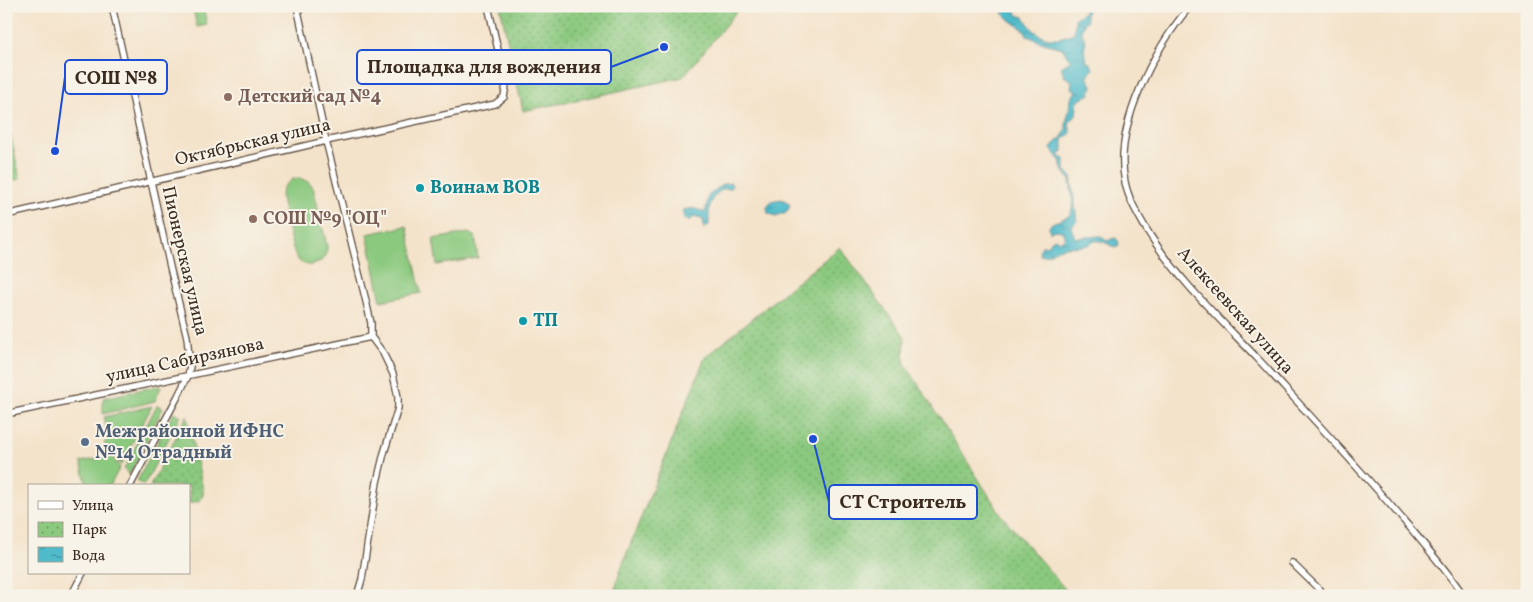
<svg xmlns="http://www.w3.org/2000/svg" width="1533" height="602" viewBox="0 0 1533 602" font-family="Vollkorn,serif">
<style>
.grass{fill:#8bc97f;stroke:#637a4e}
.park{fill:url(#park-dots);stroke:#637a4e}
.water{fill:url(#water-ripples);stroke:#447274}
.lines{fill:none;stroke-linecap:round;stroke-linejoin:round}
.minor-casing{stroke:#574638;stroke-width:8}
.minor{stroke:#fff;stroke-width:5.5}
.education-dot{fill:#8d6e63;stroke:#f7f3e8;stroke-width:2}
.culture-dot{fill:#0f9aa8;stroke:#f7f3e8;stroke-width:2}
.service-dot{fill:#5c6f8a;stroke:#f7f3e8;stroke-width:2}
.labels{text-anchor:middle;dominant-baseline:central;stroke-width:4;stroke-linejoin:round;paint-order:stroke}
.education-label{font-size:18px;font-weight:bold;fill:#785e54;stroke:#f7f3e8;text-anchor:start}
.street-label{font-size:18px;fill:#3b2a1e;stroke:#f7f3e8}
.culture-label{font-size:18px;font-weight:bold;fill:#0d838f;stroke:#f7f3e8;text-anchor:start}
.service-label{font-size:18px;font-weight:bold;fill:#4e5e75;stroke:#f7f3e8;text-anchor:start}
.leader{fill:none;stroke:#1d4ed8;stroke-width:2}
.callout-dot{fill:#1d4ed8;stroke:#f7f3e8;stroke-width:2}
.callout{fill:#f7f3e8;stroke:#1d4ed8;stroke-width:2}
.callout-label{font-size:19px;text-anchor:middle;font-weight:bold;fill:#3b2a1e}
</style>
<defs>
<pattern id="park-dots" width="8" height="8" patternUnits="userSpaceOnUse" patternTransform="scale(1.25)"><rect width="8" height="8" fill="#8bc97f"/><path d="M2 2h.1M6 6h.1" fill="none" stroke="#73a367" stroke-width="1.8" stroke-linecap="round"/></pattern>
<pattern id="water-ripples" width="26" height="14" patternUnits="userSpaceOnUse" patternTransform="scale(1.25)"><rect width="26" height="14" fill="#4ebaca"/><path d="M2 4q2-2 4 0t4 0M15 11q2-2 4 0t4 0" fill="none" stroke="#4297a3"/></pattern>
</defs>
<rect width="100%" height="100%" fill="#f7f3e8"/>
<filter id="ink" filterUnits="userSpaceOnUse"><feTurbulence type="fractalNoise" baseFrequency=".02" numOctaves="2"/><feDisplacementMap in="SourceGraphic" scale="10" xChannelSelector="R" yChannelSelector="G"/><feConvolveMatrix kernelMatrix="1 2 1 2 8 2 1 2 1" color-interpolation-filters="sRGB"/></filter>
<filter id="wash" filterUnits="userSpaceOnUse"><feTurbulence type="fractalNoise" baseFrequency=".0096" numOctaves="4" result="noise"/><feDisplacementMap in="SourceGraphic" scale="20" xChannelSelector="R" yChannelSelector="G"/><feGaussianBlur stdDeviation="1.12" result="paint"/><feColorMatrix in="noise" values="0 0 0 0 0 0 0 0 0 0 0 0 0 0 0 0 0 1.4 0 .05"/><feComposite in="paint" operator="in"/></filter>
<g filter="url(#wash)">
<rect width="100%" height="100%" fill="#f4e3cb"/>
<!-- grass -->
<path class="grass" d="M203,6L207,25L197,27L193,9Z
M6,113L20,179L6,182Z
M299,178L309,182L313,187L327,246C328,261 311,272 298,260C293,255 282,206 281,197C281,193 282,189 284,186L293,179Z
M407,226L421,293L381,301L367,234Z
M468,233L475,236L478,258L437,265L433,239Z
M158,386L161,387L155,401L103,414V398Z
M157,405L163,408L129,475L124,469Z
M152,406L121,465L104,443L108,439L104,417Z
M174,412L181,416L144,485L137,481Z
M111,456L120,467L110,486H87L81,462Z"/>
<!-- park -->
<path class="park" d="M500,6H741L683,77L582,99L523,111Z
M840,247L905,337L904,362L1002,516L1071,596H613L621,568L705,357Z
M187,416L203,489V495L200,501L189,503V486H150Z"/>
<!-- water -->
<path class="water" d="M997,6H1015L1017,15L1024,17C1037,39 1051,43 1074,33L1075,18L1083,13L1086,6H1090C1086,10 1085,14 1087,20C1080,28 1081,33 1086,42L1084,48L1086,61L1091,64L1093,69L1087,77L1092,85L1090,94L1078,101C1077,104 1077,110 1076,114C1071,124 1067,118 1071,133L1063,140V152L1059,156L1065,160V170L1071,176L1077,221L1071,227L1075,238L1100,236L1107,241L1114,238L1117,239L1119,243L1118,246L1114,247C1109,245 1104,241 1099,241C1094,240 1093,243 1088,245C1078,248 1068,245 1058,249C1051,252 1048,256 1040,255L1039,251L1042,246L1049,245L1052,240L1055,238L1059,241L1063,240L1065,237L1062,231L1055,230L1050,232L1049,227L1052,223L1065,218L1070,215L1073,206L1070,180L1061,167V162L1051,149L1054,144L1062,137L1066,130V122L1070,107L1071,99L1076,91L1071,88L1072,81L1064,76L1061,66L1071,61L1062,48L1043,43L1028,36L1024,30L1005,16L1002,9Z
M731,183L732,186L730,189L725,188C708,197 709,207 709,225L704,229L703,219C697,216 694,216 689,221L684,218L683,210C692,208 697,208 705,213L708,196L723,184Z
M781,199L788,202L790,207L786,212L776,216L768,213L767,207L771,201Z"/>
</g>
<g filter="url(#ink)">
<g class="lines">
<!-- minor casing -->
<g class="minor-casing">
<path id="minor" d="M112,6L170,267L187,337L190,366L188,376L177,398L130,486
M297,6L326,141L365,297L371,323V337
M1190,6C1155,48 1113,126 1125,182C1128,198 1137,213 1145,227C1175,277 1218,317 1258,359C1303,408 1349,457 1393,508C1417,536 1443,565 1464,596
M6,215L326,141L495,104L504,97L506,85L488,6
M6,414L371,337
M1292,563L1326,596
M71,596L83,573
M357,596L362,579L377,482L384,453L398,408V397L393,374L383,353L371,337
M1525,596L1527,594"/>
</g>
<!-- minor -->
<use href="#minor" class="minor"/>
</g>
</g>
<!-- markers -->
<g class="education-dot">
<circle cx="228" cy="97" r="5"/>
<circle cx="253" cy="219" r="5"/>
</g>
<g class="culture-dot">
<circle cx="420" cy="188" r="5"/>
<circle cx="523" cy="321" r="5"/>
</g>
<circle class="service-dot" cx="85" cy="442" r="5"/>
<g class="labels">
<!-- education labels -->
<g class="education-label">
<text x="238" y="97">Детский сад №4</text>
<text x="263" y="219">СОШ №9 "ОЦ"</text>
</g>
<!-- street labels -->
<g class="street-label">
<text transform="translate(253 143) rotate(-13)">Октябрьская улица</text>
<text transform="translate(184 261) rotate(77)">Пионерская улица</text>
<text transform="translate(1235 311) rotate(48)">Алексеевская улица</text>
<text transform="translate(185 361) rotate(-12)">улица Сабирзянова</text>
</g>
<!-- culture labels -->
<g class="culture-label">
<text x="430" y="188">Воинам ВОВ</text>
<text x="533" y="321">ТП</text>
</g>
<!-- service labels -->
<g class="service-label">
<text x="95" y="432">Межрайонной ИФНС<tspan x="95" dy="21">№14 Отрадный</tspan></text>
</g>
</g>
<!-- callouts -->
<path class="leader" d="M664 47L611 67M55 151L65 77M813 439L829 502"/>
<g class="callout-dot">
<circle cx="664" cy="47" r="5"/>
<circle cx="55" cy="151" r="5"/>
<circle cx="813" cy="439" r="5"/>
</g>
<g class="callout">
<rect x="357" y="50" width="254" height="34" rx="5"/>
<rect x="65" y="60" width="102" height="34" rx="5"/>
<rect x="829" y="485" width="148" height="34" rx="5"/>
</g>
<g class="callout-label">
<text x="484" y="73">Площадка для вождения</text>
<text x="116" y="84">СОШ №8</text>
<text x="903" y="508">СТ Строитель</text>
</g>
<!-- margin -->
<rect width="1533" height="602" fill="none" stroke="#f7f3e8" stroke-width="25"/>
<!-- legend -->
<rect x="28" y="484" width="162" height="90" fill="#f7f3e8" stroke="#aca397"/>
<rect x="38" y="501" width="25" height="8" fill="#ffffff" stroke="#aca397"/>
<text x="72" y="510" font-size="15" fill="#3b2a1e">Улица</text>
<rect x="38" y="522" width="25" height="15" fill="url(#park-dots)" stroke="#aca397"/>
<text x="72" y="534" font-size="15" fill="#3b2a1e">Парк</text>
<rect x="38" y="547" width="25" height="15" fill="url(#water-ripples)" stroke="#aca397"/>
<text x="72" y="560" font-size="15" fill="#3b2a1e">Вода</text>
</svg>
